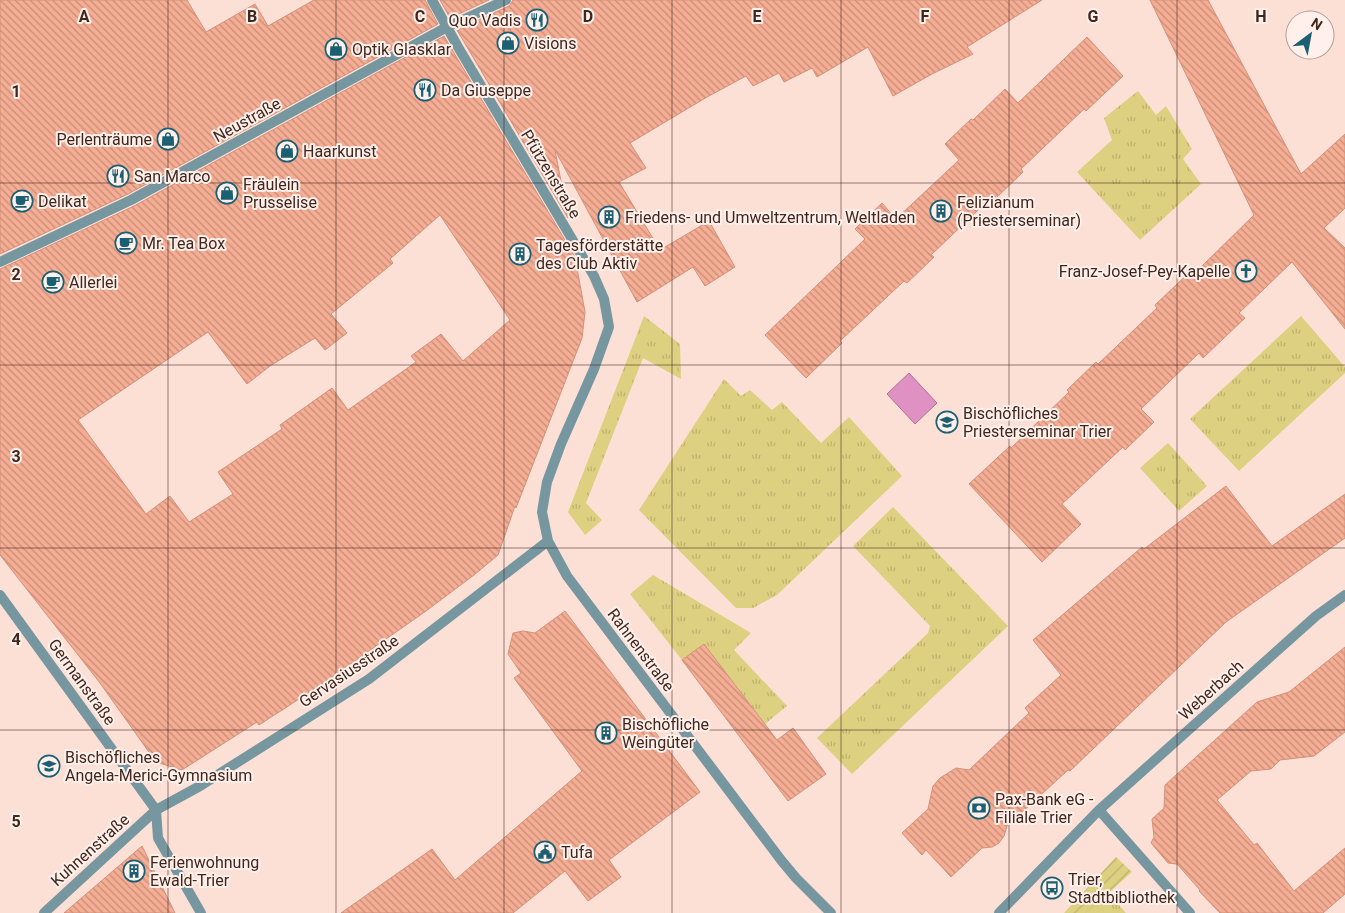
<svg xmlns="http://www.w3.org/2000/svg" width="1345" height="913" viewBox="0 0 1345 913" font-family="Roboto,sans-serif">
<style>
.grass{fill:url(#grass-tufts)}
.garden{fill:url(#garden-furrows)}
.water{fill:#df91c4;stroke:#af7192}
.building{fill:url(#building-back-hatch);stroke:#d2917a;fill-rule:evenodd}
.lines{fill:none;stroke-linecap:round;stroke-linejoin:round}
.street{stroke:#7696a0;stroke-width:10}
.grid{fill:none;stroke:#40261d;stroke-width:1;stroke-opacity:0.55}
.labels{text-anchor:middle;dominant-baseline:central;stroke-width:4;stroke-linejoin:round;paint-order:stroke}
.poi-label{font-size:16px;fill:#40261d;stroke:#fff0eb;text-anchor:start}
.street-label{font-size:16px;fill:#40261d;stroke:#fff0eb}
.grid-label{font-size:16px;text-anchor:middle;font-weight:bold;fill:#40261d;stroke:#fff0eb;stroke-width:4;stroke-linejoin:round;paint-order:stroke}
</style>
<defs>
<pattern id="grass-tufts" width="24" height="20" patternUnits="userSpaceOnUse" patternTransform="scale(1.25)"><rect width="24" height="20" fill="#ddd080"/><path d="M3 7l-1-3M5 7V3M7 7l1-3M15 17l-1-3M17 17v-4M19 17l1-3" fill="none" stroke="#bfb26e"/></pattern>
<pattern id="garden-furrows" width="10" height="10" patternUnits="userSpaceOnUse" patternTransform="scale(1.25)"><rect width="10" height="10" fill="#ddd080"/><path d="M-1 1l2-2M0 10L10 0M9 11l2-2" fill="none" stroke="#bfb26e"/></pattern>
<pattern id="building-back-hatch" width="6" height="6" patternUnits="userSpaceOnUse" patternTransform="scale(1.25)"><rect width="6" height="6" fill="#f5ad94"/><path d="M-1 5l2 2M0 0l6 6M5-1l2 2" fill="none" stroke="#c88d78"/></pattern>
</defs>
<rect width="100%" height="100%" fill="#fce0d6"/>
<!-- grass -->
<path class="grass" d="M1138,91L1156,115L1166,106L1192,149L1183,159L1201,184L1140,240L1077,172L1112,140L1104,118Z
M644,316L680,344L681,379L643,358L586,503L602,520L585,535L568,512Z
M1301,316L1345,367V373L1239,471L1190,419Z
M724,379L741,396L750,390L772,410L782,402L821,443L849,417L902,476L777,595L753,608H736L639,510Z
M1168,443L1207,486L1179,511L1140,468Z
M893,507L1008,626L852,774L817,738L928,633L930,626L853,546Z
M653,575L751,633L734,650L787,706L765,724L704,644L682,660L630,594Z
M1108,893L1126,913H1086Z"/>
<!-- garden -->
<path class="garden" d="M1116,857L1132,872L1086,913H1064Z"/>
<!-- water -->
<path class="water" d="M909,373L937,403L915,424L887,394Z"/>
<!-- building -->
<path class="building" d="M0,0H187L206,32L255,4L268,26L314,0H425L438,24L128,194L0,254Z
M440,0H489L450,18Z
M513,0H1042L967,47L973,54L932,74L893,96L868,47L817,77L812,68L784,82L779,73L753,86L746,76L707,97L630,143L646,168L619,182L660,250L709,221L735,267L705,286L693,267L637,302L555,150L568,218L457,30L509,6Z
M1150,0H1208L1301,174L1345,134V208L1324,228L1345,248V329L1292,262L1239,313L1245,318L1203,358L1199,353L1141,409L1154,422L1125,450L1123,447L1062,504L1081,524L1042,562L969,484L1010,446L1011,448L1069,392L1067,390L1096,362L1098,364L1157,308L1155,305L1195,267L1199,269L1254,215Z
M444,36L575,257L585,312L582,338L516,508L515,506L498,555L474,575L426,611L319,686L259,725L257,722L182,770L156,762L100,683L0,555V269L134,206ZM440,215L510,320L463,361L441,334L411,356L416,362L348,410L332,388L280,425L282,429L218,472L233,494L189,522L170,496L146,514L78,420L208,332L247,384L270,366L315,338L325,350L347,333L331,314L393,263L390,259Z
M1087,37L1123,76L1086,111L1084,109L1021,169L1023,172L1018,177L996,198L994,195L931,255L934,257L907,283L904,281L840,341L842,343L806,378L765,335L865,239L855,229L882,203L896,219L959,160L945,144L971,119L973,120L1005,89L1018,103Z
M1226,486L1272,546L1345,494V538L1226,622L1070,771L1068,770L1007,826L1004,836L999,843L992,847L982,848L951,877L926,850L922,855L902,833L928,809L933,786L940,778L956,768L969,770L1029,713L1025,708L1061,675L1033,640L1142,547L1144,549Z
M565,611L700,792L609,860L621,877L588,901L565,871L513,913H341L432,849L455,880L582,771L514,678L521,673L508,654L513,633L523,631L535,633Z
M704,644L777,740L793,728L826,774L788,801L682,660Z
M1345,647V732L1314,756L1280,760L1271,769L1251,771L1217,800L1254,845L1257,843L1294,891L1345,848V894L1323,913H1220L1199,891L1200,890L1177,864L1168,863L1151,843L1154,837L1152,819L1164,808L1165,785L1257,702L1289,692Z
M142,846L175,913H64Z"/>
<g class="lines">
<!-- street -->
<path class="street" d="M432,0L458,47L594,276L604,299L609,327L594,369L561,444L547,482L542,512L548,541L567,576L781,860L796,878L831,913
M0,262L131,200L447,27L506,0
M0,595L156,810
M156,810L158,838L201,913
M1099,810L1190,913
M44,913L156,810L200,786L369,679L548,541
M999,913L1099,810L1316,616L1345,595"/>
</g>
<!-- grid -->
<path class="grid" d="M168,0V913M336,0V913M504,0V913M672,0V913M841,0V913M1009,0V913M1177,0V913M0,183H1345M0,365H1345M0,548H1345M0,730H1345"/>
<!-- icons -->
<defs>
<g id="restaurant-ring" transform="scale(1.125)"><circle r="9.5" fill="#fff0eb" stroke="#1b5f72" stroke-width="1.5"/><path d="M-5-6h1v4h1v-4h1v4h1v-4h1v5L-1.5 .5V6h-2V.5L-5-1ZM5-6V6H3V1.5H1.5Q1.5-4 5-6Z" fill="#1b5f72"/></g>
<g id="shop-ring" transform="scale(1.125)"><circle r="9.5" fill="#fff0eb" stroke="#1b5f72" stroke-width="1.5"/><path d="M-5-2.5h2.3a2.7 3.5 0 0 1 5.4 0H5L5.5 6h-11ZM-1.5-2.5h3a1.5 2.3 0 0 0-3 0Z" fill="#1b5f72"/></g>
<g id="cafe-ring" transform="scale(1.125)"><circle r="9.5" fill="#fff0eb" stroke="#1b5f72" stroke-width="1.5"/><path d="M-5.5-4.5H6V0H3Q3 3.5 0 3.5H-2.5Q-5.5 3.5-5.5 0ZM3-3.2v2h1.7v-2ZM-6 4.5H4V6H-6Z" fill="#1b5f72"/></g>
<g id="building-ring" transform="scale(1.125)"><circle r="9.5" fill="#fff0eb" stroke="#1b5f72" stroke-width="1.5"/><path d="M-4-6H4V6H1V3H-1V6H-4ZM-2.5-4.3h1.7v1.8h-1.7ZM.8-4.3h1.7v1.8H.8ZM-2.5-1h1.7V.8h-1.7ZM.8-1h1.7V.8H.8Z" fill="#1b5f72"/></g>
<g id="church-ring" transform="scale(1.125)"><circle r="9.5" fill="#fff0eb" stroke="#1b5f72" stroke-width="1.5"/><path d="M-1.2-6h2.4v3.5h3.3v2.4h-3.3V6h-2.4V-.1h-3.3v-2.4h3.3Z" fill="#1b5f72"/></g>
<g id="university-ring" transform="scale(1.125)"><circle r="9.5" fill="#fff0eb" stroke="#1b5f72" stroke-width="1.5"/><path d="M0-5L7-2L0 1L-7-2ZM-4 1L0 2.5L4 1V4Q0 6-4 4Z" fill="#1b5f72"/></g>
<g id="school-ring" transform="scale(1.125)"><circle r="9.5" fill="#fff0eb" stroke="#1b5f72" stroke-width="1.5"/><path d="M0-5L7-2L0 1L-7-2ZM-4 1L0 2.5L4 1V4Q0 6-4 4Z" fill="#1b5f72"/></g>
<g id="bank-ring" transform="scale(1.125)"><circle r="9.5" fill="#fff0eb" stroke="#1b5f72" stroke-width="1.5"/><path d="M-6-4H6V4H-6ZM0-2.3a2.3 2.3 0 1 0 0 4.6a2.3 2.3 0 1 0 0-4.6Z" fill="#1b5f72"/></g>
<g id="civic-ring" transform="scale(1.125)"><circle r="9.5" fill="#fff0eb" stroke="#1b5f72" stroke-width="1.5"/><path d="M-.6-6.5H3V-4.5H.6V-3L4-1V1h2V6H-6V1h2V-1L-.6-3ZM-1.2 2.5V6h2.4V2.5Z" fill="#1b5f72"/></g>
<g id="bus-ring" transform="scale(1.125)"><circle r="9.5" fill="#fff0eb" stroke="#1b5f72" stroke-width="1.5"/><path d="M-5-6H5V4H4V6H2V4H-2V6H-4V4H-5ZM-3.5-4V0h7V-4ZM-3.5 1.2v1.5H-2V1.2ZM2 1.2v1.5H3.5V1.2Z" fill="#1b5f72"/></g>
</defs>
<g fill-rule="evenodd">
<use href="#restaurant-ring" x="537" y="20"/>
<use href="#shop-ring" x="508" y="43"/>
<use href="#shop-ring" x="336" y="49"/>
<use href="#restaurant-ring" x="425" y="90"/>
<use href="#shop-ring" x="168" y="139"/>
<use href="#shop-ring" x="287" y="151"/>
<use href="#restaurant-ring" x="118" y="176"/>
<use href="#shop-ring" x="227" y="193"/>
<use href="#cafe-ring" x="22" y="201"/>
<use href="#building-ring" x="941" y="211"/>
<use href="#building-ring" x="609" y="217"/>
<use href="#cafe-ring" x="126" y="243"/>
<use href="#building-ring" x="520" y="254"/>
<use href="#church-ring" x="1246" y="271"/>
<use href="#cafe-ring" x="53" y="282"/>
<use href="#university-ring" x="947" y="422"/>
<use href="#building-ring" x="606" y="733"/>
<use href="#school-ring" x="49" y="766"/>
<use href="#bank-ring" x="979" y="808"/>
<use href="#civic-ring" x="545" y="852"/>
<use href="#building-ring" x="134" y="871"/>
<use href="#bus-ring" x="1052" y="888"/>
</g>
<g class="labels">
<!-- poi labels -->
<g class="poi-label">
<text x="521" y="20" text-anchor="end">Quo Vadis</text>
<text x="524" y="43">Visions</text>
<text x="352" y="49">Optik Glasklar</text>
<text x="441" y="90">Da Giuseppe</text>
<text x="152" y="139" text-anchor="end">Perlenträume</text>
<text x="303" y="151">Haarkunst</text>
<text x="134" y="176">San Marco</text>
<text x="243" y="184">Fräulein<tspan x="243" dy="18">Prusselise</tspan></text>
<text x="38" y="201">Delikat</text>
<text x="957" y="202">Felizianum<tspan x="957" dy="18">(Priesterseminar)</tspan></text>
<text x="625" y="217">Friedens- und Umweltzentrum, Weltladen</text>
<text x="142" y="243">Mr. Tea Box</text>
<text x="536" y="245">Tagesförderstätte<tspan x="536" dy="18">des Club Aktiv</tspan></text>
<text x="1230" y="271" text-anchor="end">Franz-Josef-Pey-Kapelle</text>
<text x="69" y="282">Allerlei</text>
<text x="963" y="413">Bischöfliches<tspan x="963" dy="18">Priesterseminar Trier</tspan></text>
<text x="622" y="724">Bischöfliche<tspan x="622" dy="18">Weingüter</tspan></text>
<text x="65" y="757">Bischöfliches<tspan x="65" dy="18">Angela-Merici-Gymnasium</tspan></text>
<text x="995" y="799">Pax-Bank eG -<tspan x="995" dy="18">Filiale Trier</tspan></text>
<text x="561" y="852">Tufa</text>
<text x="150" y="862">Ferienwohnung<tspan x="150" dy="18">Ewald-Trier</tspan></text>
<text x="1068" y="879">Trier,<tspan x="1068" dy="18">Stadtbibliothek</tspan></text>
</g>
<!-- street labels -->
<g class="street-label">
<text transform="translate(247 120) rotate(-29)">Neustraße</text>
<text transform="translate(551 174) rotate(59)">Pfützenstraße</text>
<text transform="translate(641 650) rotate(53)">Rahnenstraße</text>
<text transform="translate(349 671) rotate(-34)">Gervasiusstraße</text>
<text transform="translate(82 682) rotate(54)">Germanstraße</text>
<text transform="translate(1211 690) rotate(-42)">Weberbach</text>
<text transform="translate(90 850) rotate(-42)">Kuhnenstraße</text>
</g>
</g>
<g class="grid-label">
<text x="84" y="22">A</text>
<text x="252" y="22">B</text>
<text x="420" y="22">C</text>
<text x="588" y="22">D</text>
<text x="757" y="22">E</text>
<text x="925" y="22">F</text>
<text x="1093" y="22">G</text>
<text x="1261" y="22">H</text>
<text x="16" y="97">1</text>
<text x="16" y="280">2</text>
<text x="16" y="462">3</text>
<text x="16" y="645">4</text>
<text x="16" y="827">5</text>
</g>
<!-- north arrow -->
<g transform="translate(1310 35) rotate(32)"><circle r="24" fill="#fff0eb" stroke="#b39f99"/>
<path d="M0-4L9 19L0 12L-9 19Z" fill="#1b5f72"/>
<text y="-8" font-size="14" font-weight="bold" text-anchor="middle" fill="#40261d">N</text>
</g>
</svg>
